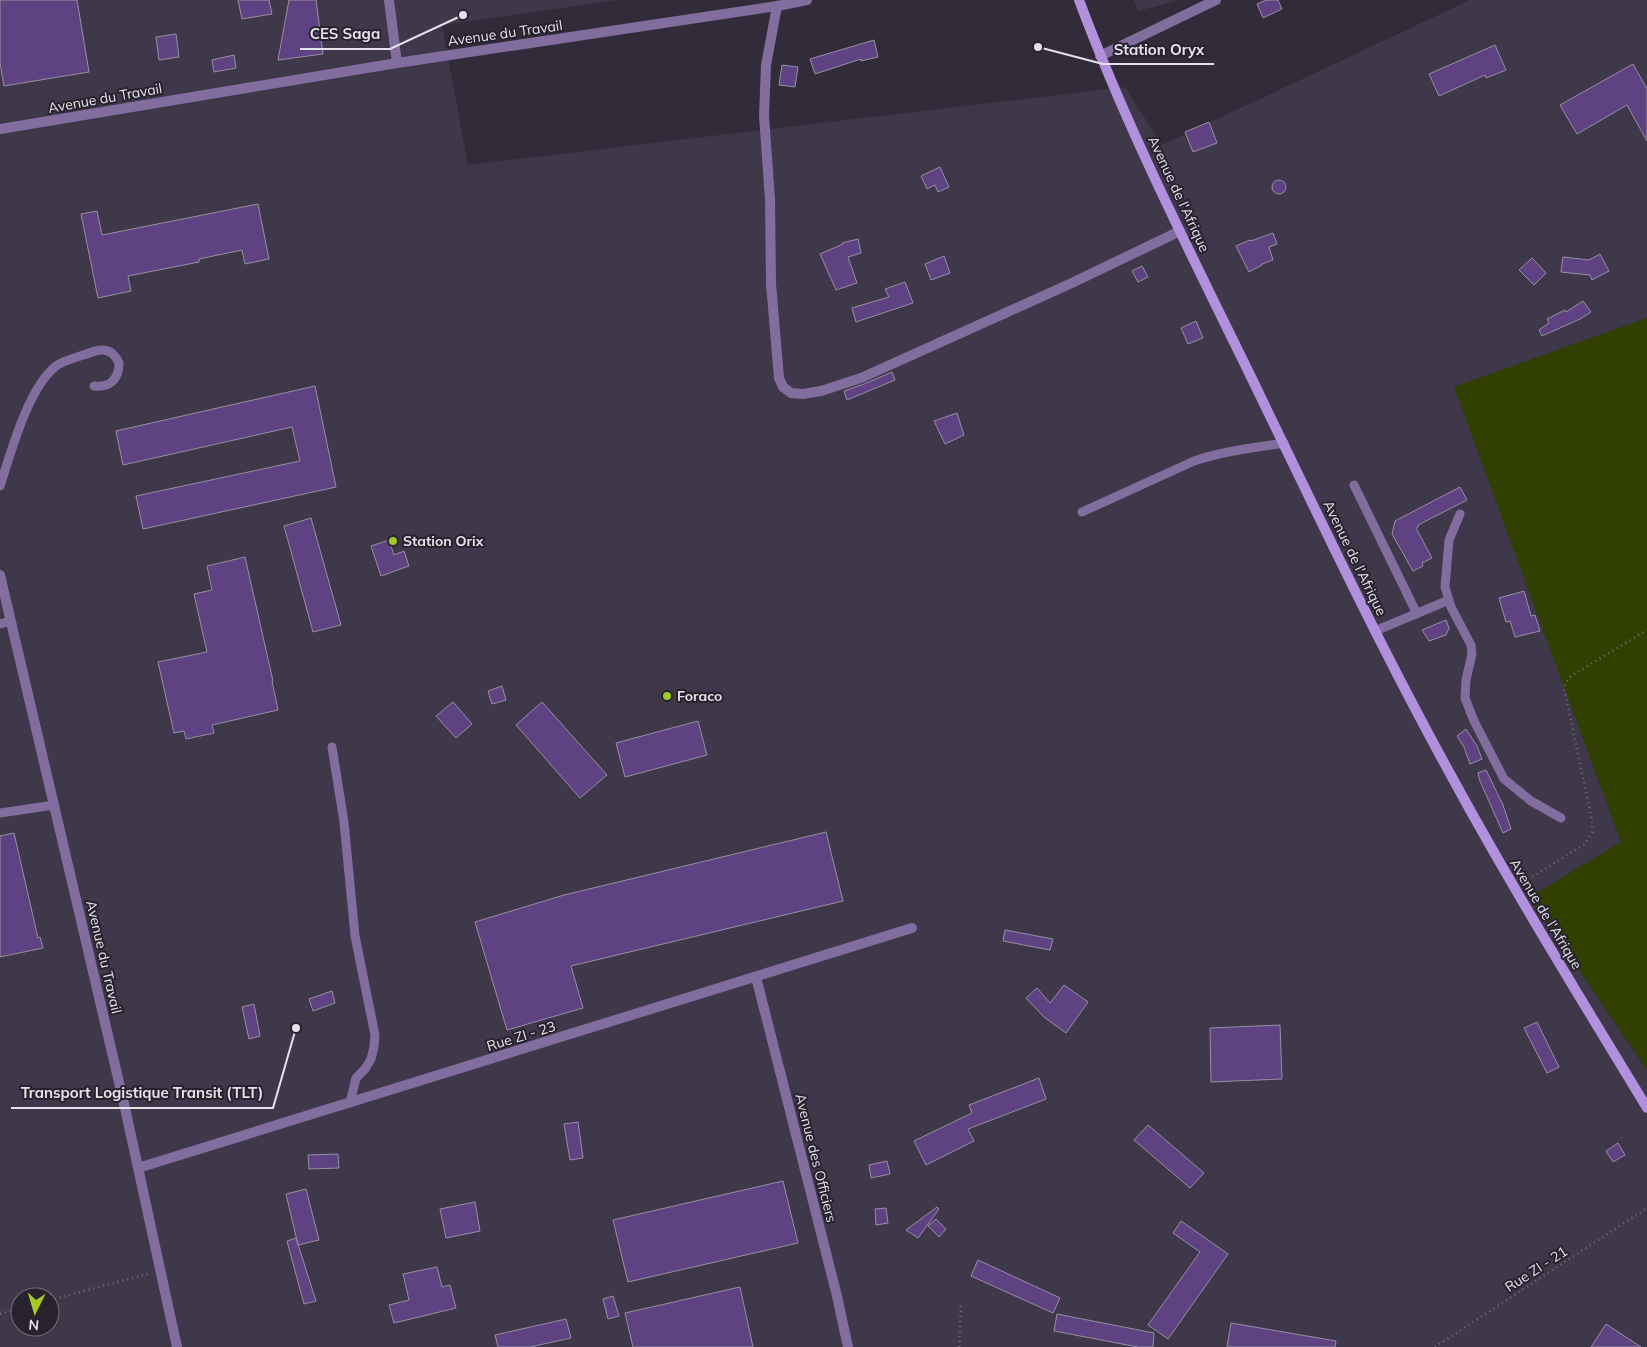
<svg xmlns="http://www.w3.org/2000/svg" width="1647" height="1347" viewBox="0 0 1647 1347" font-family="Mulish,sans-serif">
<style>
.built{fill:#3f374a;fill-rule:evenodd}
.green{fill:#314000}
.building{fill:#5f4282;stroke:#9790a1}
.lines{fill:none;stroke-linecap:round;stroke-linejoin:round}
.path{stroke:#746f7b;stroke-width:2.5;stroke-dasharray:1 4;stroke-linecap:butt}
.lane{stroke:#826e9e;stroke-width:9}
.street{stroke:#826e9e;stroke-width:10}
.secondary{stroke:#b191dd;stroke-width:10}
.poi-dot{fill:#a2c928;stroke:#28222f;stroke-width:2}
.labels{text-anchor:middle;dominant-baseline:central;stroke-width:4;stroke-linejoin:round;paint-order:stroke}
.street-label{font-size:14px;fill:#e5e2eb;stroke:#28222f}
.poi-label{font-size:14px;font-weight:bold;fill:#e5e2eb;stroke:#28222f;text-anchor:start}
.leader{fill:none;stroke:#e5e2eb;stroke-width:2}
.callout-dot{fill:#e5e2eb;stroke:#28222f;stroke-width:2}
.callout-label{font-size:15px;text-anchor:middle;font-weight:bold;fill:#e5e2eb;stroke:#28222f;stroke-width:4;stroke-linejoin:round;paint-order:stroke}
</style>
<rect width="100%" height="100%" fill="#322c3a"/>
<!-- built -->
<path class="built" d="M0,0H619L442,25L468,165L1125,87L1162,145L1470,0H1647V318L1455,387L1621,842L1530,897L1647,1070V1347H0ZM20,1297H50V1327H20Z
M1134,0H1181L1138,11Z"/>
<!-- green -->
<path class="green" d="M1647,318V1070L1530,897L1621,842L1454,387Z"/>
<!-- building -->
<path class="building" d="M0,0H77L89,72L4,86L0,63Z
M238,0H269L272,14L242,19Z
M289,0H316L323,54L278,60Z
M1266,0H1278L1282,9L1263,18L1257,4Z
M176,34L179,57L159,60L156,37Z
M874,40L878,57L861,61V59L815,74L810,59Z
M1495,45L1506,70L1486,78L1485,75L1439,96L1429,74Z
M234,55L236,68L214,72L212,60Z
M1633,64L1647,89V141L1627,105L1577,134L1560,105Z
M782,65L798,67L795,87L779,85Z
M1209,122L1217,143L1193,152L1185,132Z
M940,167L949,187L938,192L935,185L927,189L921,176Z
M1272 187a7 7 0 1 1 14 0a7 7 0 1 1-14 0Z
M258,204L269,259L245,264L242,250L199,259V262L128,276L131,291L98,298L81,214L97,211L102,235Z
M1273,233L1277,244L1269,247L1273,260L1262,264V265L1249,272L1236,246L1250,240L1251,241Z
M858,239L861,253L848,257L857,283L836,290L820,254L843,244L842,243Z
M1600,254L1609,271L1592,280L1590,275L1561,272L1563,257L1589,260Z
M944,256L950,273L931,280L925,264Z
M1532,258L1546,273L1534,285L1519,270Z
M1142,266L1148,277L1138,282L1132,271Z
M905,282L913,303L856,322L852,308L889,297L885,289Z
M1583,301L1591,312L1580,319L1542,336L1539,330L1549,323L1547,319L1565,310L1566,312Z
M1196,321L1203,338L1188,344L1181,328Z
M892,372L895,380L847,400L844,391L864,384Z
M315,386L336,487L143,529L136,496L300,461L292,427L123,465L116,431Z
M957,413L964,435L945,444L934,421Z
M1460,487L1467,500L1418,525L1419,526L1416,528L1432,558L1422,563L1423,566L1413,571L1392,534L1395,521Z
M311,518L341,625L313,632L284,526Z
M389,540L394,555L404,551L409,566L381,576L371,546Z
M245,557L273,681H272L278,710L212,725L214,733L186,739L184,731L174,733L158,662L207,652L194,594L212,590L207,566Z
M1524,591L1531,616L1535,615L1540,631L1515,637L1510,621L1506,622L1499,598Z
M1446,620L1449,628L1446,635L1429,641L1422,630Z
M502,686L506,700L492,704L488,691Z
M453,702L472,724L456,738L436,716Z
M542,702L607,775L580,798L516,725Z
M698,721L707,755L625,777L616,743Z
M1466,729L1477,746L1482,759L1470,764L1464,747L1457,736Z
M1486,770L1503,805L1511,829L1503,833L1480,781L1478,773Z
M826,832L843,901L571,966L583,1008L507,1030L475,922L564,895Z
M14,833L38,938L40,937L43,948L0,957V836Z
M1005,930L1053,939L1050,950L1003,941Z
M1064,985L1088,1002L1066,1033L1044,1017L1026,998L1037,988L1050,1003Z
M332,991L335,1003L313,1011L309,999Z
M254,1004L260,1036L249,1039L242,1007Z
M1537,1022L1559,1067L1547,1073L1524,1028Z
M1280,1025L1282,1079L1211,1082L1210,1028Z
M1039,1078L1046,1099L968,1129L974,1141L926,1165L914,1141L972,1113L969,1105Z
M578,1122L583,1158L570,1160L564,1124Z
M1148,1125L1204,1173L1190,1188L1134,1140Z
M1618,1143L1625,1155L1613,1162L1606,1151Z
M338,1154L339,1168L309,1169L308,1155Z
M887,1161L890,1174L871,1178L869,1165Z
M783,1181L798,1243L628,1282L613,1220Z
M306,1189L319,1240L298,1245L286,1194Z
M475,1202L480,1231L446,1238L440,1209Z
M937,1207L939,1209L918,1238L906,1230Z
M886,1208L888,1223L876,1225L875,1209Z
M936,1219L946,1229L939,1237L928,1226Z
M1181,1221L1228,1254L1168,1339L1148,1325L1200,1252L1173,1233Z
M296,1238L316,1301L304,1304L287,1241Z
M978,1260L1060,1298L1053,1313L971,1276Z
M437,1267L442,1287L450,1285L456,1308L394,1323L389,1305L409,1300L403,1274Z
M740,1287L753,1347H633L625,1313Z
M613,1296L619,1316L608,1319L603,1299Z
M1057,1314L1154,1333L1153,1347H1138L1054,1331Z
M566,1319L571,1338L530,1347H498L495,1335Z
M1231,1323L1336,1341L1335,1347H1227Z
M1606,1324L1641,1347H1591Z"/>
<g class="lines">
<!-- path -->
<path class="path" d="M1524,882L1585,844L1592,832V821L1565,692C1564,685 1566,681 1571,676L1647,630
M50,1300L148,1274
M0,1314L20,1308
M959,1347L961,1306
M1435,1347L1647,1208"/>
<!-- lane -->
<path class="lane" d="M1354,485L1417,614
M0,486C11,452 28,388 56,366C64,360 82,356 92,352C105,347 114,351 119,363C119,379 110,388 94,386
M1082,512L1194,461C1224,451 1253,448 1284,443
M1460,514L1449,540L1445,587L1451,607L1471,645L1472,654L1466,680L1465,698L1474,721L1504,779L1531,801L1561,818
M0,624L11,621
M1375,631L1449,600
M332,747L344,822L355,936L375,1035L374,1047L371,1059L365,1069L356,1078L350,1103
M0,813L54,805"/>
<!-- street -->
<path class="street" d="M389,0L397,63
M777,6L766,65L764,116L770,199L771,284L779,378L783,387L791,393L803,394L821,391L861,378L1074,282L1180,231
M1100,56L1216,0
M0,129L397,63L777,6L807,0
M0,575L125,1108L177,1347
M756,977L837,1296L848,1347
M138,1168L912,928"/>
<!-- secondary -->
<path class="secondary" d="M1079,0C1128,131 1192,256 1253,381C1318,515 1381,649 1453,779C1514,891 1581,999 1647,1108"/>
</g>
<!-- markers -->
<g class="poi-dot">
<circle cx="393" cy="541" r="5"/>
<circle cx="667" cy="696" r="5"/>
</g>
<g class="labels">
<!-- street labels -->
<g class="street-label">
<text transform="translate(505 33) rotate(-8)">Avenue du Travail</text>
<text transform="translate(105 98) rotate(-10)">Avenue du Travail</text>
<text transform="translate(1179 194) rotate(65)">Avenue de l'Afrique</text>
<text transform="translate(1355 558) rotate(64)">Avenue de l'Afrique</text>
<text transform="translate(1546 914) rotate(59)">Avenue de l'Afrique</text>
<text transform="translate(104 957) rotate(77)">Avenue du Travail</text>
<text transform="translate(521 1036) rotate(-17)">Rue ZI - 23</text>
<text transform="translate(816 1158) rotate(76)">Avenue des Officiers</text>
<text transform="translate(1536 1269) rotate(-33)">Rue ZI - 21</text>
</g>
<!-- poi labels -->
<g class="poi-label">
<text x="403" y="541">Station Orix</text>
<text x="677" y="696">Foraco</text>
</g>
</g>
<!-- callouts -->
<path class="leader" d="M463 15L390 49H300M1038 47L1103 64H1214M296 1028L273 1108H11"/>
<g class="callout-dot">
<circle cx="463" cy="15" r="5"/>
<circle cx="1038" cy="47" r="5"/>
<circle cx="296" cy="1028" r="5"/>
</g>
<g class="callout-label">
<text x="345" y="39">CES Saga</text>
<text x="1159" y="55">Station Oryx</text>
<text x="142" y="1098">Transport Logistique Transit (TLT)</text>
</g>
<!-- north arrow -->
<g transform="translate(35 1312) rotate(185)"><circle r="24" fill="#28222f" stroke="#746f7a"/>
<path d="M0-4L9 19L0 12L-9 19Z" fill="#a2c928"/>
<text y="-8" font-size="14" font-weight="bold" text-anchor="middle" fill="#e5e2eb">N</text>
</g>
</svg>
